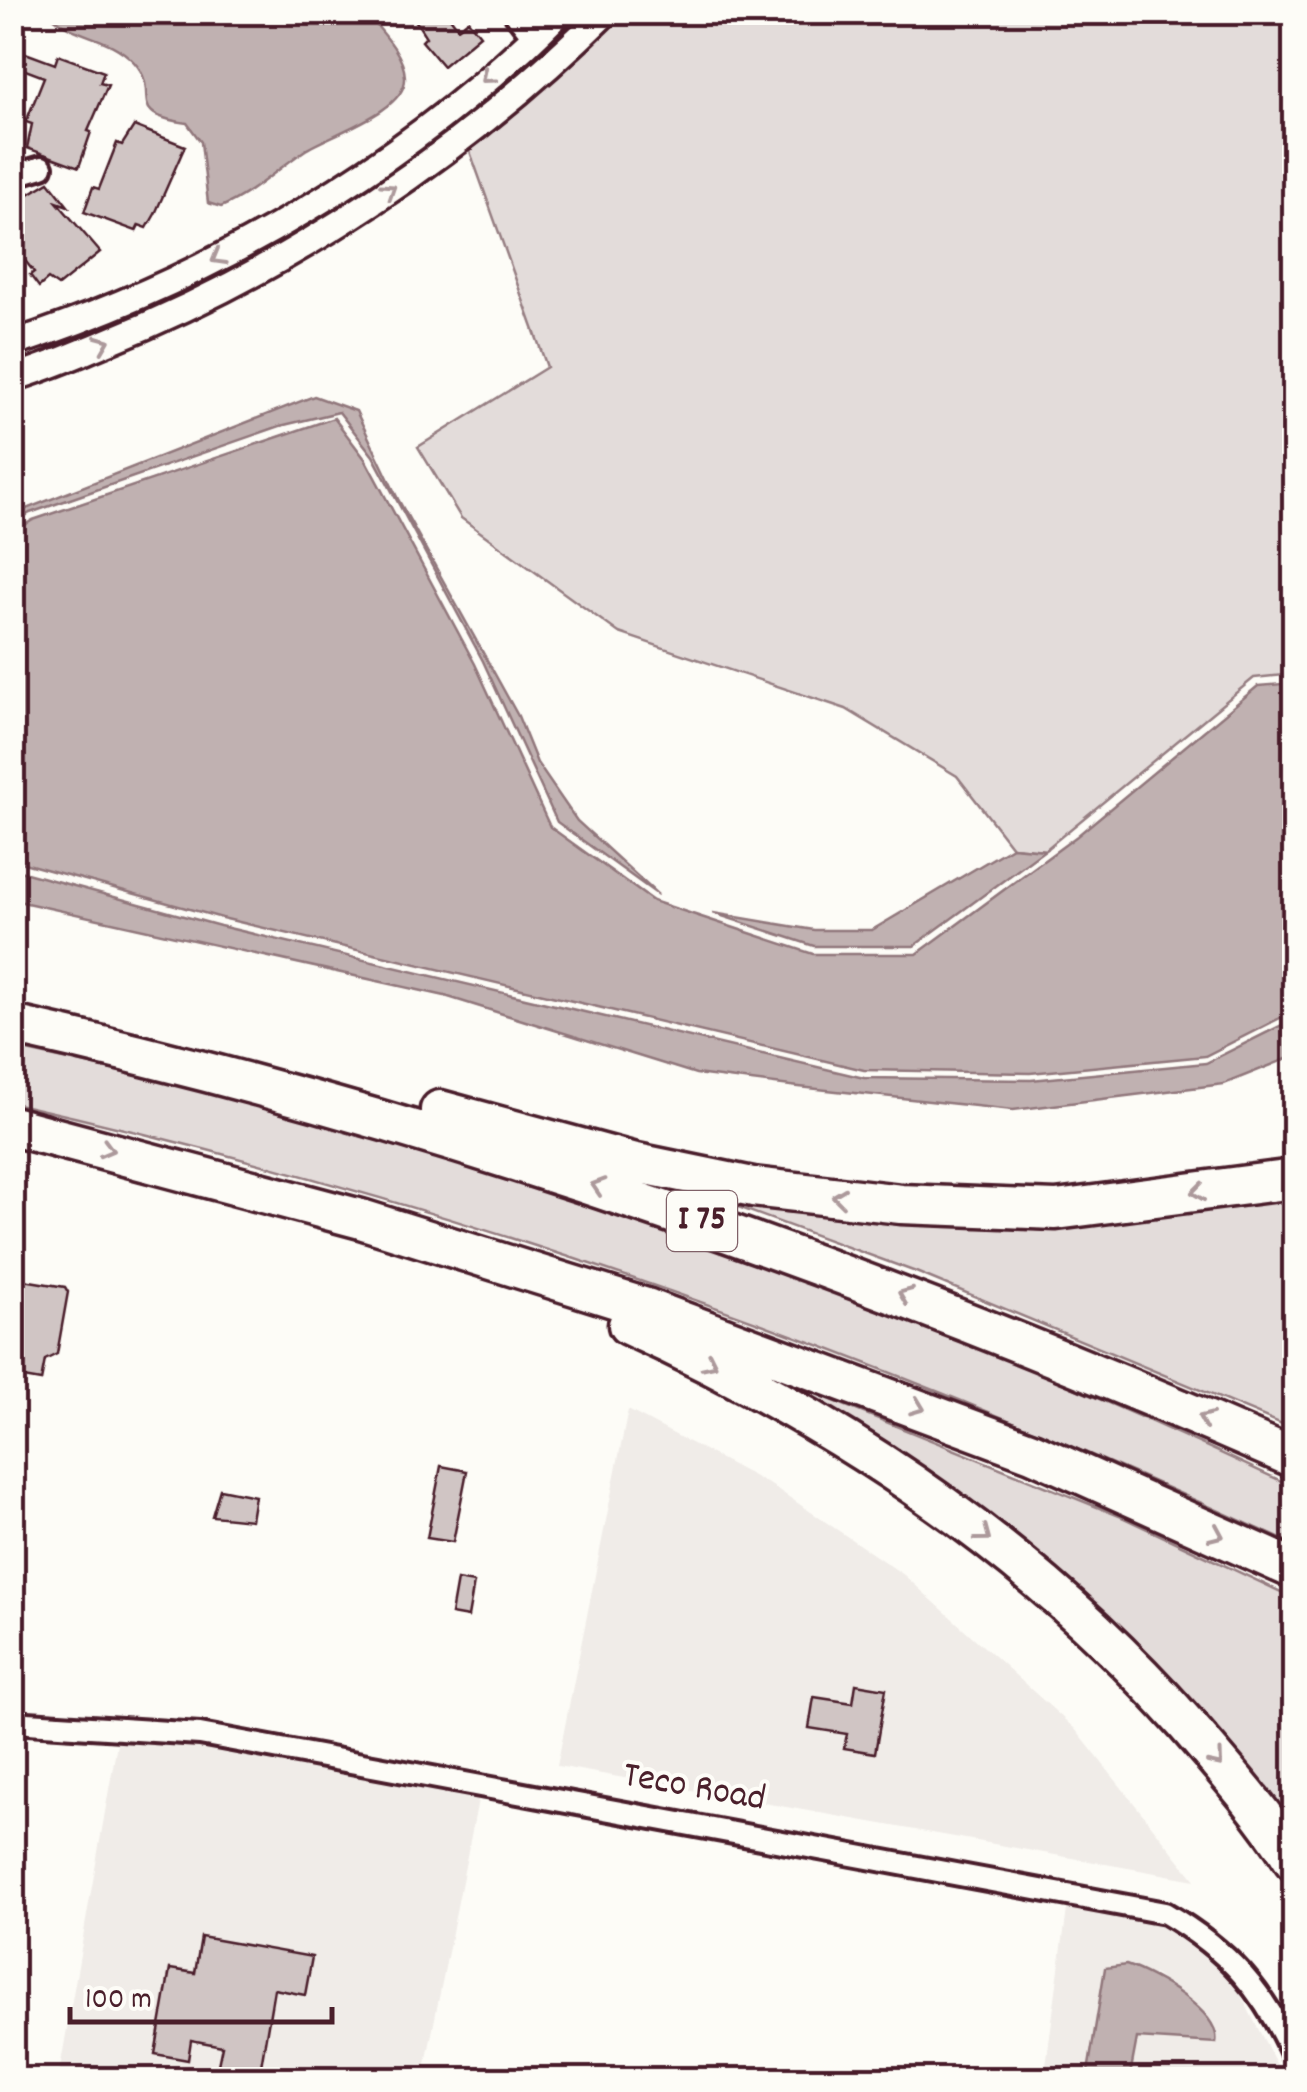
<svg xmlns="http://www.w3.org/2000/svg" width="1307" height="2092" viewBox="0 0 1307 2092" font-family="Dekko,sans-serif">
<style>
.built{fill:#f0ece8}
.green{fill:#e3dcda;stroke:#967e82;stroke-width:2.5}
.water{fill:#c0b1b1;stroke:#91777b;stroke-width:2.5}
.building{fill:#d0c5c4;stroke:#4a1f2b;stroke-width:2.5}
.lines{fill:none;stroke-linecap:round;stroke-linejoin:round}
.minor-casing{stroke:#4a1f2b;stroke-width:28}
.tertiary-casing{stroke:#4a1f2b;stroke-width:32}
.motorway-casing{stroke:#4a1f2b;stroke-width:45}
.minor{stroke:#fdfcf7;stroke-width:20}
.tertiary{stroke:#fdfcf7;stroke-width:25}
.motorway{stroke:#fdfcf7;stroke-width:38}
.oneway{stroke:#ac999b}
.labels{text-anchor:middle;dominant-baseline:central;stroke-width:8;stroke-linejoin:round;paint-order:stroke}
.shield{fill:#fdfcf7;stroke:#806168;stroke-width:2.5}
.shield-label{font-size:35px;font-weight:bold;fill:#4a1f2b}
.street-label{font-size:38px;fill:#4a1f2b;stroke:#fdfcf7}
</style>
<rect width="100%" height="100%" fill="#fdfcf7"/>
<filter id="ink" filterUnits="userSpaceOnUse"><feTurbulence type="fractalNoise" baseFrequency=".01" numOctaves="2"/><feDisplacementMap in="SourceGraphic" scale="20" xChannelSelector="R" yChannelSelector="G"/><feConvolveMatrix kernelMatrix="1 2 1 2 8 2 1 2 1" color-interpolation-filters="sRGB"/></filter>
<g filter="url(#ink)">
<!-- built -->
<path class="built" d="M628,1410L774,1487L904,1575L1075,1729L1195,1880L557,1766Z
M118,1738L199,1743L479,1795L423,2079L58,2080Z
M1068,1902L1161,1921L1205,1947L1229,1972L1284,2079H1124L1131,2070L1137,2038L1216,2043L1199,2009L1154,1974L1088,2071L1097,2079L1044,2080Z"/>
<!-- green -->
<path class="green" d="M620,13H1294V674L1254,678L1045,850L1012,847L957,776L846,709L619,633L461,518L418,447L547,367L468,146L557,75Z
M13,1048C454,1140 887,1295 1294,1487V1545C882,1354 457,1202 13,1103Z
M686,1188L805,1204L1294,1188V1429L916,1272Z
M747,1366L1122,1517L1294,1598V1848L1189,1715Z"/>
<!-- water -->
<path class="water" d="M49,13H366C380,30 404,53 405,77C407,112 327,135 304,151C275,171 253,193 221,207L208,203L201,142L187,123C121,114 163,94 134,62C108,34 74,39 49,13Z
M314,396L356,411L398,499L518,716L537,763L577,821L658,895L557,822L483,661L373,456L339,412L280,426L30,513L13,523V514Z
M334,418L365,459L475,664L550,827L653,901L813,954H917L1077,836L1258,686L1294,683V1011L1205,1056L1030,1073L864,1070L222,918L13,860V532L33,520Z
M1012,847L1045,850L914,946H814L713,913L814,930H872Z
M12,869L220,926L864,1078L1031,1080L1206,1063L1294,1019V1056L1224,1084L1013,1110L799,1087L696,1074L445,996L13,900Z
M1126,1965C1153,1974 1222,2012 1216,2043L1137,2038L1131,2070L1124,2079H1097L1088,2072L1105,1968Z"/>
<!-- building -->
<path class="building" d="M410,12H446L458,28L468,20L480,35L443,66L422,41L426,37Z
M12,48L55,64L58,55L104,72L100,83L108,85L88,131L91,132L79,167L27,148L32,124L26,122L44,77L12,65Z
M134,126L185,146L155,214L147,228L139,225L136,231L84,212L93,187L99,189L117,143L122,145Z
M49,182L68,206L57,202L100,252L58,286L48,279L39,287L30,275L34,272L12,244V204Z
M12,1278L65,1287L68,1292L57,1354L45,1360L41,1381L12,1376Z
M441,1466L467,1471L453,1542L427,1538Z
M220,1489L255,1496L251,1520L212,1516Z
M457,1580L474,1583L468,1617L451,1614Z
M856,1684L886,1689L875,1753L844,1748L847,1734L809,1728L814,1697L853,1703Z
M201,1937L312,1957L305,1995L274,1989L260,2072L218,2065L222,2046L191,2040L188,2060L155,2054L170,1969L195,1973Z"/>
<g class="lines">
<!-- minor casing -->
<g class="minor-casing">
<path id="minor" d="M514,12L534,38
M12,176L42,167
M12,1722L200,1734L1165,1913C1228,1950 1264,1990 1294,2058"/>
</g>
<!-- tertiary casing -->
<g class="tertiary-casing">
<path id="tertiary" d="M12,344C214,278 410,163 560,12
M12,378C44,369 75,355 105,343C292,268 463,153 606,12"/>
</g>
<!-- motorway casing -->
<g class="motorway-casing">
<path id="motorway" d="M12,1025C458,1124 877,1276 1294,1458
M440,1110L632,1162L753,1187L901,1204L1056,1210L1294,1179
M12,1126L361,1219L649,1309L1032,1452L1294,1569
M628,1325C840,1421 1031,1549 1186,1724C1224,1768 1263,1812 1294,1861"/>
</g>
<!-- minor -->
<use href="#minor" class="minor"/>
<!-- tertiary -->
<use href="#tertiary" class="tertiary"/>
<!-- motorway -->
<use href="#motorway" class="motorway"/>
</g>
<!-- one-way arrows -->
<defs><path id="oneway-chevron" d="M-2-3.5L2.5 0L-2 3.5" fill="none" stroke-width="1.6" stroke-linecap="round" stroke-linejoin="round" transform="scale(2.5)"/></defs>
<g class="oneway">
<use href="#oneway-chevron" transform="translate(487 77) rotate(140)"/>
<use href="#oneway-chevron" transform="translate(389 190) rotate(-33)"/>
<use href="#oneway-chevron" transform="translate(218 258) rotate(150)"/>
<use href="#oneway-chevron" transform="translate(103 343) rotate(-22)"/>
<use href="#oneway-chevron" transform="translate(107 1149) rotate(15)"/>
<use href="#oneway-chevron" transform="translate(598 1186) rotate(-162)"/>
<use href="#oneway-chevron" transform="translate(1198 1192) rotate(173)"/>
<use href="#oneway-chevron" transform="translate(839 1197) rotate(-173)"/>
<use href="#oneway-chevron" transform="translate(905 1295) rotate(-158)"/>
<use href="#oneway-chevron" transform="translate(710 1363) rotate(26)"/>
<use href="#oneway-chevron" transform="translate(918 1407) rotate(21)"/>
<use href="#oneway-chevron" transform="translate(1205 1419) rotate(-157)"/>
<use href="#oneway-chevron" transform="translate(1217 1534) rotate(24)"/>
<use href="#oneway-chevron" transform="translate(984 1535) rotate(37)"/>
<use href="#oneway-chevron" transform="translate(1217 1760) rotate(50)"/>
</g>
</g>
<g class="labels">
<!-- shield labels -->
<rect class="shield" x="667" y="1191" width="70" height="60" rx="8"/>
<g class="shield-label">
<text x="702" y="1221">I 75</text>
</g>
<!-- street labels -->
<g class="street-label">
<text transform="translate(694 1789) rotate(10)">Teco Road</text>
</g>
</g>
<!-- margin -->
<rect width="1307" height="2092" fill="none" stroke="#fdfcf7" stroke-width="50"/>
<rect x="25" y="25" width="1257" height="2042" fill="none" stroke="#4a1f2b" stroke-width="4" filter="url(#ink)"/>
<!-- scale -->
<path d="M70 2007v15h262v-15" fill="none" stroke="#4a1f2b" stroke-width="5"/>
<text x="85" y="2007" font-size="30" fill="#4a1f2b" stroke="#fdfcf7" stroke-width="8" paint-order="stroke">100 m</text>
</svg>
